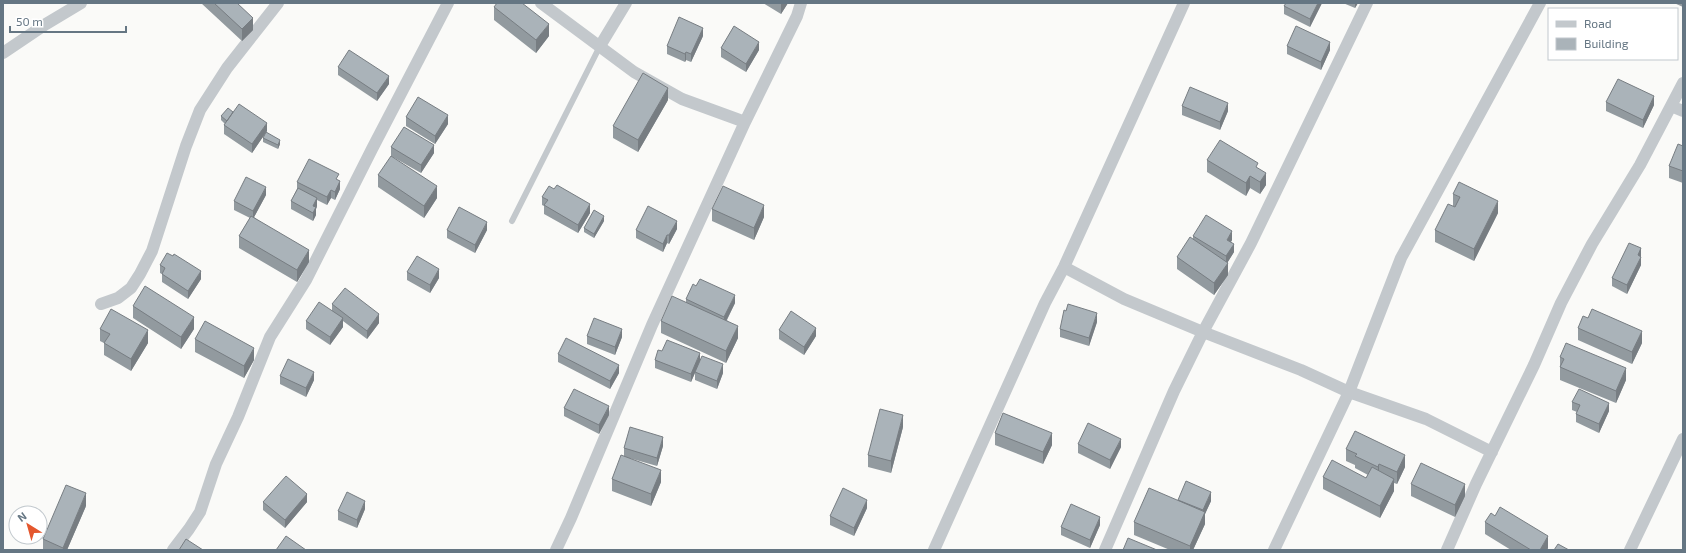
<svg xmlns="http://www.w3.org/2000/svg" width="1686" height="553" viewBox="0 0 1686 553" font-family="'Exo 2',sans-serif">
<style>
.lines{fill:none;stroke-linecap:round;stroke-linejoin:round}
.service{stroke:#c3c8cc;stroke-width:6}
.minor{stroke:#c3c8cc;stroke-width:12}
.wall{fill:#929a9f}
.shaded-wall{fill:#777d82}
.building{fill:#aab3b9;stroke:#777d82}
</style>
<rect width="100%" height="100%" fill="#fafaf8"/>
<g class="lines">
<!-- service -->
<path class="service" d="M512,221L600,46"/>
<!-- minor -->
<path class="minor" d="M541,3L634,72L682,99L745,122L652,325L571,518L556,550
M1367,3L1251,243L1203,332L1301,370L1349,392L1426,419L1492,452
M600,46L626,3
M3,53L46,24L81,3
M1671,106L1683,111
M745,122L797,16L801,3
M1064,267L1124,299L1203,332L1174,391L1105,550
M101,304L118,298L131,288L140,274L152,251L186,146L200,110L227,68L278,3
M173,550L189,529L200,512L216,464L238,417L270,337L306,280L372,149L448,3
M934,550L1045,303L1064,267L1184,3
M1274,550L1349,392L1401,258L1540,3
M1447,550L1476,484L1534,365L1561,303L1592,244L1640,165L1683,83
M1630,550L1683,439"/>
</g>
<!-- wall -->
<path class="wall" d="M201,3H237L253,30L242,41Z
M763,3H788L781,14Z
M1286,3H1322L1310,27L1284,14V6Z
M1343,3H1358L1355,8Z
M1674,3H1683V7Z
M494,7L549,36L536,53L494,20Z
M703,36L691,62L686,60L685,62L667,54V46Z
M1287,46L1330,50L1321,70L1287,54Z
M721,48L759,50L746,72L721,57Z
M338,67L389,84L377,101L338,75Z
M668,100L638,152L613,138V126Z
M1606,102L1654,105L1643,128L1606,111Z
M1182,106L1228,111L1220,130L1182,115Z
M233,112L267,131L266,132L280,144L278,149L263,142V138L266,132L252,153L224,134V125L225,124L221,120V116Z
M406,117L448,124L435,144L406,126Z
M1683,146V183L1669,178V166Z
M391,147L434,153L421,173L391,156Z
M1207,160L1258,168L1266,185L1260,194L1250,188L1246,196L1207,172Z
M378,175L437,198L424,218L378,187Z
M339,180L340,189L335,200L331,198L327,205L317,200V206L316,209V215L313,221L291,209V201L297,189V182Z
M1453,194L1498,213L1474,261L1435,242V230L1455,207L1453,206Z
M266,195L254,217L309,262L297,282L239,248V236L250,218L234,210V201Z
M542,197L590,213L578,233L544,214V206L542,205Z
M712,209L764,217L754,240L712,221Z
M604,221L594,238L584,232V228Z
M677,229L669,244L667,243L663,252L636,238V230Z
M447,230H487L475,253L447,238Z
M1193,236L1232,240L1231,242L1234,252L1227,263L1228,275L1214,295L1177,269V257L1193,239Z
M1641,248V265L1627,294L1612,286V278Z
M173,256L201,279L188,299L162,282V274L160,273V265Z
M407,272L439,278L430,293L407,280Z
M686,299L735,303L727,320L738,338L726,363L661,333V321L686,302Z
M332,304L379,323L367,339L343,321V327L330,345L306,329V321L332,311Z
M133,306L194,329L181,349L133,318Z
M1097,322L1089,346L1060,337V329Z
M1578,328L1642,343L1632,364L1578,340Z
M100,329L148,343L131,371L104,355V343L100,341Z
M779,330L816,336L804,355L779,339Z
M587,336L622,337L615,355L587,344Z
M195,339L254,360L244,378L195,352Z
M662,351L700,361L723,373L717,389L695,380V373L691,382L655,368V360Z
M558,354L619,373L610,389L558,362Z
M1560,357L1626,380L1616,403L1560,380Z
M280,376L314,380L306,397L280,384Z
M1572,402L1609,411L1599,433L1576,422V414L1577,412L1572,410Z
M564,408L609,415L599,434L564,416Z
M903,427L891,473L868,467V455Z
M995,433L1052,445L1043,464L995,445Z
M1078,444L1121,447L1110,469L1078,453Z
M663,446L657,466L629,458L661,482L651,506L612,491V479L624,456V448Z
M1346,449L1405,467L1397,484L1394,483V491L1380,518L1323,489V477L1366,478L1368,475L1355,468V465L1346,461Z
M1411,484L1465,496L1455,517L1411,496Z
M1178,500L1211,501L1205,514V524L1193,550H1170L1134,535V522Z
M263,502H307L285,528L263,510Z
M86,506L67,550H43V539Z
M867,508L854,536L830,525V516Z
M365,509L357,528L338,520V511Z
M1485,522L1548,548L1547,550H1511L1485,534Z
M1100,525L1090,548L1061,535V527Z"/>
<!-- shaded-wall -->
<path class="shaded-wall" d="M781,3H788L781,14Z
M1318,3H1322L1310,27V19Z
M1355,3H1358L1355,8Z
M253,18V30L242,41V29Z
M549,24V36L536,53V40Z
M703,28V36L691,62V54Z
M759,42V50L746,72V64Z
M1330,42V50L1321,70V62Z
M686,52V60L685,62V54Z
M389,76V84L377,101V93Z
M668,88V100L638,152V140Z
M1654,96V105L1643,128V120Z
M1228,103V111L1220,130V122Z
M448,115V124L435,144V136Z
M267,123V131L252,153V144Z
M280,140V144L278,149V145Z
M434,145V153L421,173V165Z
M1266,173V185L1260,194V182Z
M1250,176V188L1246,196V183Z
M340,181V189L335,200V192Z
M437,186V198L424,218V206Z
M266,187V195L253,219V211Z
M331,190V198L327,205V197Z
M317,198V206L316,209V215L313,221V206Z
M1498,201V213L1474,261V249Z
M590,204V213L578,233V225Z
M764,205V217L754,240V228Z
M604,216V221L594,238V234Z
M677,221V229L669,244V235Z
M487,222V230L475,253V245Z
M1232,231V240L1227,248V240Z
M667,235V243L663,252V244Z
M1234,244V252L1226,265V256Z
M1641,248V265L1627,294V285L1638,255Z
M309,250V262L297,282V270Z
M1228,263V275L1214,295V283Z
M439,269V278L430,293V285Z
M201,271V279L188,299V291Z
M735,295V303L724,325V317Z
M1097,313V322L1089,346V338Z
M379,314V323L367,339V331Z
M194,317V329L181,349V337Z
M343,318V327L330,345V337Z
M738,326V338L726,363V351Z
M816,328V336L804,355V347Z
M622,329V337L615,355V347Z
M148,330V343L131,371V359Z
M1642,331V343L1632,364V352Z
M254,348V360L244,378V366Z
M700,353V361L691,382V374Z
M723,364V373L717,389V381Z
M619,365V373L610,389V381Z
M1626,368V380L1616,403V391Z
M314,372V380L306,397V388Z
M1609,403V411L1599,433V424Z
M609,406V415L599,434V425Z
M903,415V427L891,473V461Z
M1052,433V445L1043,464V452Z
M663,437V446L657,466V458Z
M1121,439V447L1110,469V460Z
M1405,455V467L1397,484V472Z
M1379,464V476L1378,479V467Z
M661,470V482L651,506V494Z
M1394,479V491L1380,518V506Z
M1465,484V496L1455,517V505Z
M1211,492V501L1205,514V524L1193,550H1190V546L1203,510Z
M86,493V506L67,550H63V548Z
M307,494V502L285,528V520Z
M867,500V508L854,536V528Z
M365,501V509L357,528V520Z
M1100,517V525L1090,548V540Z
M4,524V536L3,540V528Z
M1548,536V548L1547,550H1540Z"/>
<!-- building -->
<path class="building" d="M214,3H237L253,18L242,29Z
M497,3H522L549,24L536,40L494,7Z
M1286,3H1318L1310,19L1284,6Z
M679,17L703,28L691,54L686,52L685,54L667,46Z
M734,26L759,42L746,64L721,48Z
M1296,26L1330,42L1321,62L1287,46Z
M349,50L389,76L377,93L338,67Z
M643,73L668,88L638,140L613,126Z
M1618,79L1654,96L1643,120L1606,102Z
M1190,87L1228,103L1220,122L1182,106Z
M418,97L448,115L435,136L406,117Z
M239,104L267,123L252,144L224,125Z
M228,108L233,112L227,121L221,116Z
M404,127L434,145L421,165L391,147Z
M266,132L280,140L278,145L263,138Z
M1220,140L1258,163L1256,167L1266,173L1260,182L1250,176L1246,183L1207,160Z
M1678,144L1683,146V171L1669,166Z
M391,156L437,186L424,206L378,175Z
M309,159L339,174L336,179L340,181L335,192L331,190L327,197L297,182Z
M246,177L266,187L253,211L234,201Z
M1459,182L1498,201L1474,249L1435,230L1448,204L1455,207L1460,197L1453,194Z
M557,185L590,204L578,225L544,205L548,200L542,197L549,186L554,189Z
M723,186L764,205L754,228L712,209Z
M298,188L317,198L313,206L316,207L313,213L291,201Z
M648,206L677,221L669,235H667L663,244L636,230Z
M459,207L487,222L475,245L447,230Z
M594,210L604,216L594,234L584,228Z
M1206,215L1232,231L1227,240L1234,244L1226,256L1193,236Z
M251,216L309,250L297,270L239,236Z
M1190,237L1228,263L1214,283L1177,257Z
M1629,243L1641,248L1638,255L1641,257L1627,285L1612,278Z
M167,253L173,256L174,254L201,271L188,291L162,274L165,268L160,265Z
M417,256L439,269L430,285L407,272Z
M700,279L735,295L724,317L686,299L693,284L696,286Z
M145,286L194,317L181,337L133,306Z
M345,288L379,314L367,331L332,304Z
M672,296L738,326L726,351L661,321Z
M319,302L343,318L330,337L306,321Z
M1068,304L1097,313L1089,338L1060,329L1064,310L1066,311Z
M111,309L148,330L131,359L104,343L110,334L100,329Z
M1592,309L1642,331L1632,352L1578,328L1583,316L1588,318Z
M791,311L816,328L804,347L779,330Z
M594,318L622,329L615,347L587,336Z
M205,321L254,348L244,366L195,339Z
M566,338L619,365L610,381L558,354Z
M667,340L700,353L691,374L655,360L658,350L662,351Z
M1566,343L1626,368L1616,391L1560,367L1564,359L1560,357Z
M702,356L723,364L717,381L695,372Z
M288,359L314,372L306,388L280,376Z
M574,389L609,406L599,425L564,408Z
M1579,389L1609,403L1599,424L1576,414L1580,405L1572,402Z
M880,409L903,415L891,461L868,455Z
M1003,413L1052,433L1043,452L995,433Z
M1088,423L1121,439L1110,460L1078,444Z
M630,427L663,437L657,458L624,448Z
M1355,431L1405,455L1397,472L1379,464L1378,467L1355,456L1357,454L1346,449Z
M621,455L661,470L651,494L612,479Z
M1332,460L1366,478L1372,467L1394,479L1380,506L1323,477Z
M1421,463L1465,484L1455,505L1411,484Z
M286,476L307,494L285,520L263,502Z
M1186,481L1211,492L1203,510L1178,500Z
M66,485L86,493L63,548L43,539Z
M843,488L867,500L854,528L830,516Z
M1149,488L1205,512L1190,546L1134,522Z
M347,492L365,501L357,520L338,511Z
M1071,504L1100,517L1090,540L1061,527Z
M1500,507L1548,536L1540,550H1531L1485,522L1491,513L1495,516Z
M286,536L306,550H276Z
M1128,538L1157,550H1123Z
M186,539L203,550H179Z
M1558,544L1569,550H1554Z"/>
<!-- border -->
<rect width="1686" height="553" fill="none" stroke="#657683" stroke-width="8"/>
<!-- legend -->
<rect x="1548" y="8" width="130" height="52" fill="#ffffff" stroke="#c1c8cd"/>
<rect x="1556" y="21" width="20" height="6" fill="#c3c8cc" stroke="#c1c8cd"/>
<text x="1584" y="28" font-size="12" fill="#657683">Road</text>
<rect x="1556" y="38" width="20" height="12" fill="#aab3b9" stroke="#c1c8cd"/>
<text x="1584" y="48" font-size="12" fill="#657683">Building</text>
<!-- north arrow -->
<g transform="translate(28 525) rotate(323)"><circle r="19" fill="#ffffff" stroke="#c1c8cd"/>
<path d="M0-3L7 15L0 10L-7 15Z" fill="#e4572e"/>
<text y="-6" font-size="11" font-weight="bold" text-anchor="middle" fill="#657683">N</text>
</g>
<!-- scale -->
<path d="M10 26v6h116v-6" fill="none" stroke="#657683" stroke-width="2"/>
<text x="16" y="26" font-size="12" fill="#657683" stroke="#ffffff" stroke-width="3" paint-order="stroke">50 m</text>
</svg>
